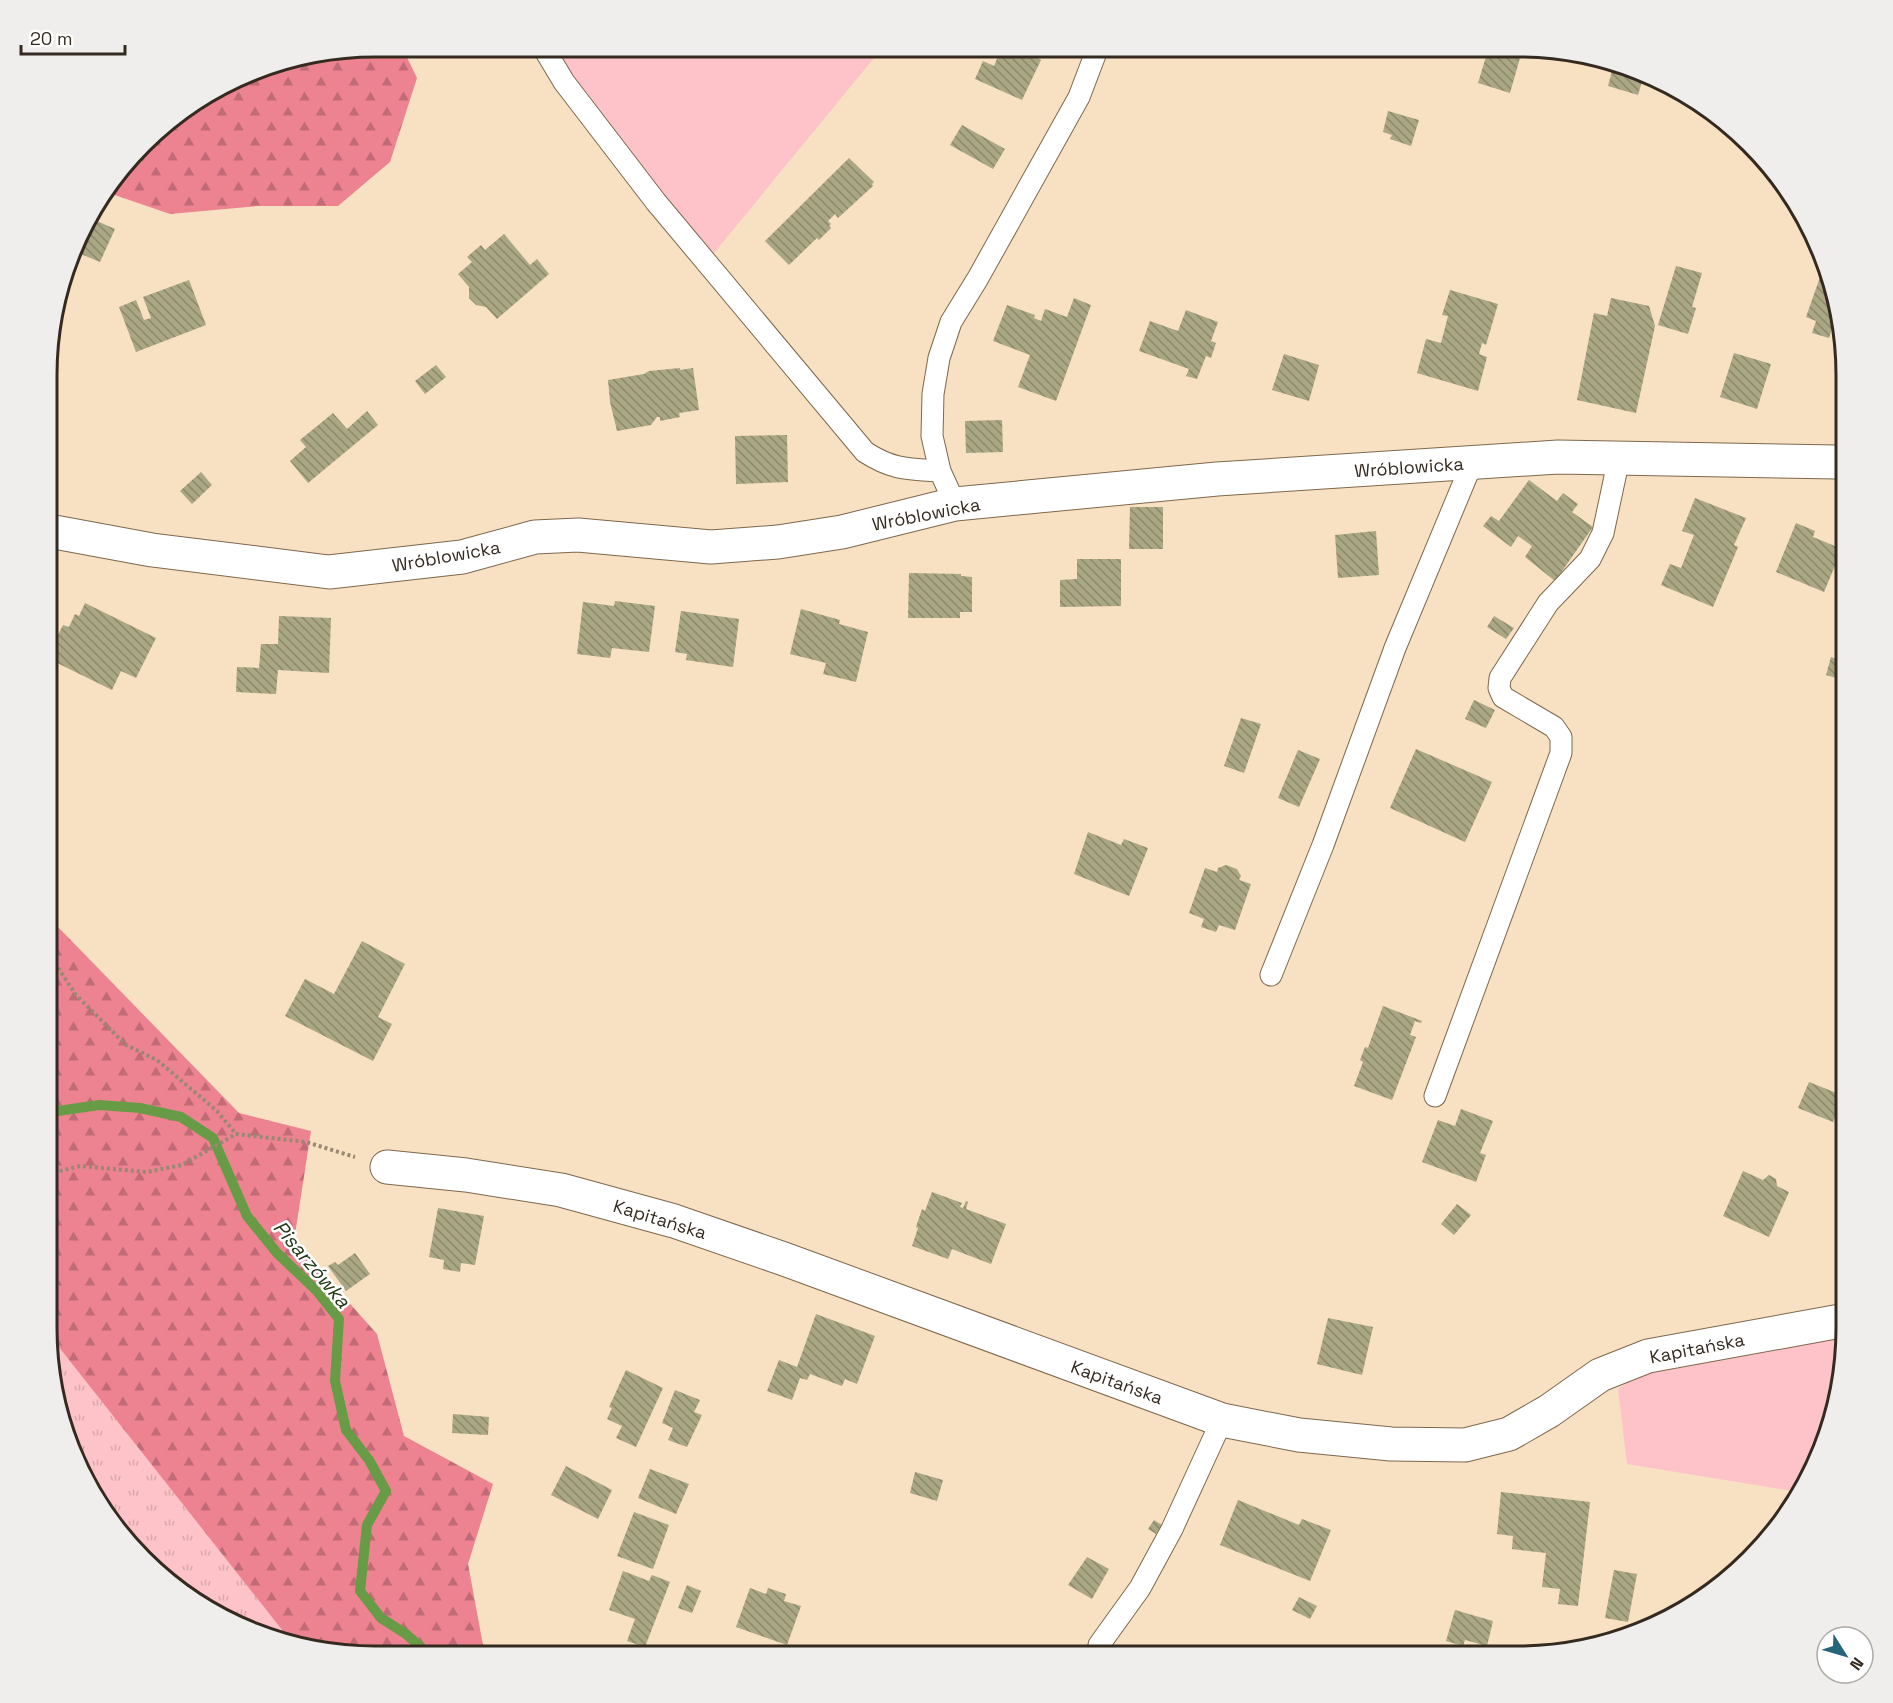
<svg xmlns="http://www.w3.org/2000/svg" width="1893" height="1703" viewBox="0 0 1893 1703" font-family="'Space Grotesk',sans-serif">
<style>
.grass{fill:#fdc3c8}
.forest{fill:url(#forest-firs)}
.park{fill:url(#park-tufts)}
.lines{fill:none;stroke-linecap:round;stroke-linejoin:round}
.stream{stroke:#689b45;stroke-width:10}
.building{fill:url(#building-back-hatch)}
.service-casing{stroke:#7d684d;stroke-width:23}
.minor-casing{stroke:#7d684d;stroke-width:35}
.path{stroke:#998873;stroke-width:4;stroke-dasharray:3 3;stroke-linecap:butt}
.service{stroke:#fff;stroke-width:21}
.minor{stroke:#fff;stroke-width:33}
.labels{text-anchor:middle;dominant-baseline:central;stroke-width:5;stroke-linejoin:round;paint-order:stroke}
.street-label{font-size:18px;fill:#342a1f;stroke:#fff}
.water-label{font-size:20px;font-style:italic;fill:#233814;stroke:#fff}
.rim{fill:none;stroke:#342a1f;stroke-width:3}
</style>
<defs>
<pattern id="forest-firs" width="22" height="20" patternUnits="userSpaceOnUse" patternTransform="scale(1.5)"><rect width="22" height="20" fill="#ed8391"/><path d="M5 1l3.5 6h-7zM16 11l3.5 6h-7z" fill="#c16b76"/></pattern>
<pattern id="park-tufts" width="24" height="20" patternUnits="userSpaceOnUse" patternTransform="scale(1.5)"><rect width="24" height="20" fill="#fdc3c8"/><path d="M3 7l-1-3M5 7V3M7 7l1-3M15 17l-1-3M17 17v-4M19 17l1-3" fill="none" stroke="#d9a8ab"/></pattern>
<pattern id="building-back-hatch" width="6" height="6" patternUnits="userSpaceOnUse" patternTransform="scale(1.5)"><rect width="6" height="6" fill="#aaa785"/><path d="M-1 5l2 2M0 0l6 6M5-1l2 2" fill="none" stroke="#8b886c"/></pattern>
</defs>
<rect width="100%" height="100%" fill="#f8e0c2"/>
<!-- grass -->
<path class="grass" d="M558,47H883L710,258L630,157L560,57Z
M1846,1331L1821,1454L1799,1492L1627,1464L1618,1389L1638,1375Z"/>
<!-- forest -->
<path class="forest" d="M375,47H402L417,78L390,162L338,206H258L170,214L106,192L159,128L269,64Z
M48,920L60,929L239,1113L311,1131L294,1241L377,1334L404,1436L493,1484L468,1564L485,1656H374L249,1631L175,1589L128,1545L71,1454L47,1349Z"/>
<!-- park -->
<path class="park" d="M47,1332L290,1640L249,1631L175,1589L128,1545L71,1454L47,1349Z"/>
<g class="lines">
<!-- stream -->
<path class="stream" d="M48,1105L58,1111L99,1105L140,1108L181,1117L213,1138L247,1216L277,1253L316,1290L339,1319L335,1381L346,1430L369,1460L386,1491L367,1525L360,1591L381,1618L406,1634L431,1656"/>
</g>
<!-- building -->
<path class="building" d="M1002,47H1029L1031,48L1032,55L1041,60L1022,100L975,79L983,61L994,66Z
M1489,47H1510L1522,51L1510,93L1478,83Z
M1613,67L1644,75L1638,95L1608,86Z
M1388,111L1419,120L1411,146L1390,139L1392,135L1383,132Z
M962,125L1005,149L993,169L950,145Z
M849,158L874,182L872,184L873,186L838,218L835,214L828,221L831,224L829,226L831,228L819,240L817,238L789,265L765,241Z
M88,217L115,229L100,262L76,252Z
M504,234L530,265L537,259L549,274L497,319L486,307L476,305L469,298V287L458,274L472,262L467,257L481,245L485,250Z
M1825,263L1840,328L1833,326L1829,338L1812,333L1816,321L1806,317Z
M1676,266L1702,273L1692,307L1696,308L1688,334L1658,325Z
M189,280L206,325L136,352L119,307L136,300L144,320L151,318L143,297Z
M1450,290L1498,304L1486,345L1482,343L1479,354L1487,357L1478,391L1417,373L1426,339L1441,343L1448,316L1442,315Z
M1074,298L1091,305L1056,401L1018,387L1030,355L993,341L1007,305L1035,315L1034,318L1041,321L1045,309L1067,317Z
M1611,298L1649,306L1655,326L1636,413L1577,400L1594,313L1607,316Z
M1186,310L1218,322L1211,341L1216,343L1211,358L1206,356L1197,379L1186,376L1189,369L1139,351L1150,321L1178,331Z
M1734,353L1771,364L1757,409L1720,397Z
M1284,354L1319,365L1309,401L1272,390Z
M436,365L446,377L425,394L415,381Z
M680,368V370L693,368L699,410L679,413L680,417L660,421V417H657L651,425L617,431L610,402L608,380L644,374L649,371Z
M367,411L378,425L308,483L290,461L306,447L300,440L333,413L347,429Z
M1002,420L1003,452L966,453L965,421Z
M787,435L788,482L736,484L735,436Z
M201,472L212,485L192,504L180,491Z
M1529,480L1557,501L1563,493L1578,504L1572,512L1593,527L1555,581L1525,557L1532,546L1518,536L1511,547L1483,526L1491,516L1499,521Z
M1695,498L1746,518L1734,545L1738,547L1713,607L1661,585L1670,564L1681,568L1694,535L1682,531Z
M1130,507H1163V549H1129Z
M1796,523L1815,531L1813,537L1842,549L1824,592L1776,572Z
M1376,531L1379,575L1338,578L1335,535Z
M1077,559H1121V606L1060,607V580L1077,579Z
M909,573L961,574V576L972,577V612H960V618H908Z
M615,601L655,606L649,652L612,648L610,658L577,654L583,602L614,606Z
M85,603L156,638L136,678L121,671L112,690L49,659V653L63,625L69,627L75,614L79,616Z
M801,609L840,620L839,624L868,632L856,682L823,674L826,663L790,654Z
M681,611L739,619L733,667L686,660L687,654L675,652Z
M279,616L331,618L329,673L278,670L276,694L236,692L237,667L259,668L261,644H278Z
M1494,616L1514,628L1506,639L1487,627Z
M1831,657L1846,662V681L1826,675Z
M1474,700L1495,710L1486,728L1465,719Z
M1241,718L1261,724L1244,773L1224,766Z
M1416,749L1492,782L1465,842L1390,808Z
M1298,750L1320,759L1299,807L1278,798Z
M1088,832L1121,845L1124,839L1148,848L1129,896L1074,874Z
M1226,865L1237,869L1241,876L1239,880L1251,884L1235,930L1219,925L1216,932L1201,927L1204,919L1189,913L1205,868L1217,872L1218,868Z
M362,941L405,964L378,1017L392,1024L373,1061L285,1016L305,979L334,994Z
M1383,1006L1422,1021L1421,1023L1415,1021L1410,1035L1416,1037L1392,1100L1354,1086L1363,1062L1360,1060L1365,1047L1368,1048Z
M1809,1082L1844,1096L1833,1122L1798,1108Z
M1461,1109L1493,1121L1480,1153L1486,1155L1476,1182L1422,1162L1438,1120L1455,1126Z
M1743,1171L1763,1180L1769,1175L1776,1179L1777,1186L1789,1192L1769,1237L1723,1216Z
M932,1192L962,1203L960,1207L963,1208L966,1201L968,1202L966,1209L1006,1224L991,1264L952,1249L948,1259L912,1246L918,1228L916,1227L922,1209L925,1211Z
M1457,1204L1471,1215L1454,1235L1441,1224Z
M438,1208L484,1216L475,1265L461,1263L460,1272L443,1269L444,1260L429,1257Z
M355,1253L370,1274L346,1291L328,1266L335,1262L338,1265Z
M816,1314L875,1336L857,1384L845,1379L842,1386L810,1374L807,1380L800,1378L792,1400L767,1391L779,1360L797,1367Z
M1328,1318L1373,1327L1362,1375L1317,1364Z
M626,1370L663,1388L636,1447L616,1438L622,1426L607,1419L612,1408L609,1407Z
M675,1390L700,1400L694,1412L702,1415L687,1447L668,1440L673,1428L662,1423Z
M453,1414L489,1417L488,1435L452,1433Z
M566,1466L612,1490L598,1519L551,1495Z
M650,1469L689,1484L676,1514L638,1498Z
M915,1472L943,1480L937,1501L910,1493Z
M1501,1492L1590,1502L1578,1606L1558,1604L1560,1589L1542,1587L1546,1553L1512,1549L1513,1536L1497,1534Z
M1238,1500L1299,1525L1302,1519L1331,1530L1310,1581L1220,1545Z
M634,1512L669,1525L653,1569L617,1556Z
M1154,1520L1162,1525L1156,1534L1148,1529Z
M1087,1557L1109,1569L1092,1599L1068,1585Z
M1614,1570L1637,1574L1628,1622L1605,1618Z
M623,1571L649,1581L652,1575L670,1582L645,1647L627,1641L635,1619L609,1610Z
M687,1585L701,1591L692,1613L678,1608Z
M750,1588L766,1594L768,1588L786,1594L784,1601L801,1606L787,1645L736,1627Z
M1299,1597L1317,1606L1310,1619L1292,1610Z
M1455,1610L1493,1621L1487,1646L1465,1640L1463,1646L1446,1641Z
M526,1647L551,1656H523Z
M1344,1649L1360,1656H1333L1335,1652L1341,1655Z"/>
<g class="lines">
<!-- service casing -->
<g class="service-casing">
<path id="service" d="M543,47L564,82L656,202L865,452C893,470 908,469 940,471
M955,504L940,471L932,436L933,394L939,358L951,322L978,278L1079,97L1098,47
M1271,975L1323,845L1395,648L1472,463
M1435,1096L1561,753V737L1554,727L1503,697L1499,688L1500,678L1548,603L1590,559L1603,533L1619,458
M1098,1656L1099,1645L1140,1588L1172,1529L1222,1420"/>
</g>
<!-- minor casing -->
<g class="minor-casing">
<path id="minor" d="M49,531L152,550L329,572L462,557L535,537L578,535L711,547L778,542L842,532L955,504L1217,479L1558,457L1837,462L1846,464
M387,1167L466,1175L561,1190L674,1221L784,1259L1222,1420L1299,1435L1391,1444L1465,1445L1509,1434L1549,1411L1600,1375L1648,1356L1846,1320"/>
</g>
<!-- path -->
<path class="path" d="M48,953L76,995L126,1045L157,1060L217,1111L236,1134
M48,1174L80,1166L147,1172L182,1165L236,1134L306,1142L355,1157"/>
<!-- service -->
<use href="#service" class="service"/>
<!-- minor -->
<use href="#minor" class="minor"/>
</g>
<g class="labels">
<!-- street labels -->
<g class="street-label">
<text transform="translate(1409 467) rotate(-4)">Wróblowicka</text>
<text transform="translate(926 514) rotate(-11)">Wróblowicka</text>
<text transform="translate(446 556) rotate(-10)">Wróblowicka</text>
<text transform="translate(660 1219) rotate(17)">Kapitańska</text>
<text transform="translate(1697 1348) rotate(-11)">Kapitańska</text>
<text transform="translate(1117 1382) rotate(20)">Kapitańska</text>
</g>
<!-- water labels -->
<g class="water-label">
<text transform="translate(312 1264) rotate(50)">Pisarzówka</text>
</g>
</g>
<!-- crop -->
<path d="M0 0H1893V1703H0ZM375 57H1518A318 318 0 0 1 1836 375V1328A318 318 0 0 1 1518 1646H375A318 318 0 0 1 57 1328V375A318 318 0 0 1 375 57Z" fill="#efeeed" fill-rule="evenodd"/>
<path class="rim" d="M375 57H1518A318 318 0 0 1 1836 375V1328A318 318 0 0 1 1518 1646H375A318 318 0 0 1 57 1328V375A318 318 0 0 1 375 57Z"/>
<!-- north arrow -->
<g transform="translate(1845 1655) rotate(127)"><circle r="28" fill="#ffffff" stroke="#aeaaa5" stroke-width="1.5"/>
<path d="M0-4.5L10 22L0 15L-10 22Z" fill="#27657b"/>
<text y="-9" font-size="16" font-weight="bold" text-anchor="middle" fill="#342a1f">N</text>
</g>
<!-- scale -->
<path d="M21 45v9h104v-9" fill="none" stroke="#342a1f" stroke-width="3"/>
<text x="30" y="45" font-size="18" fill="#342a1f" stroke="#ffffff" stroke-width="4.5" paint-order="stroke">20 m</text>
</svg>
